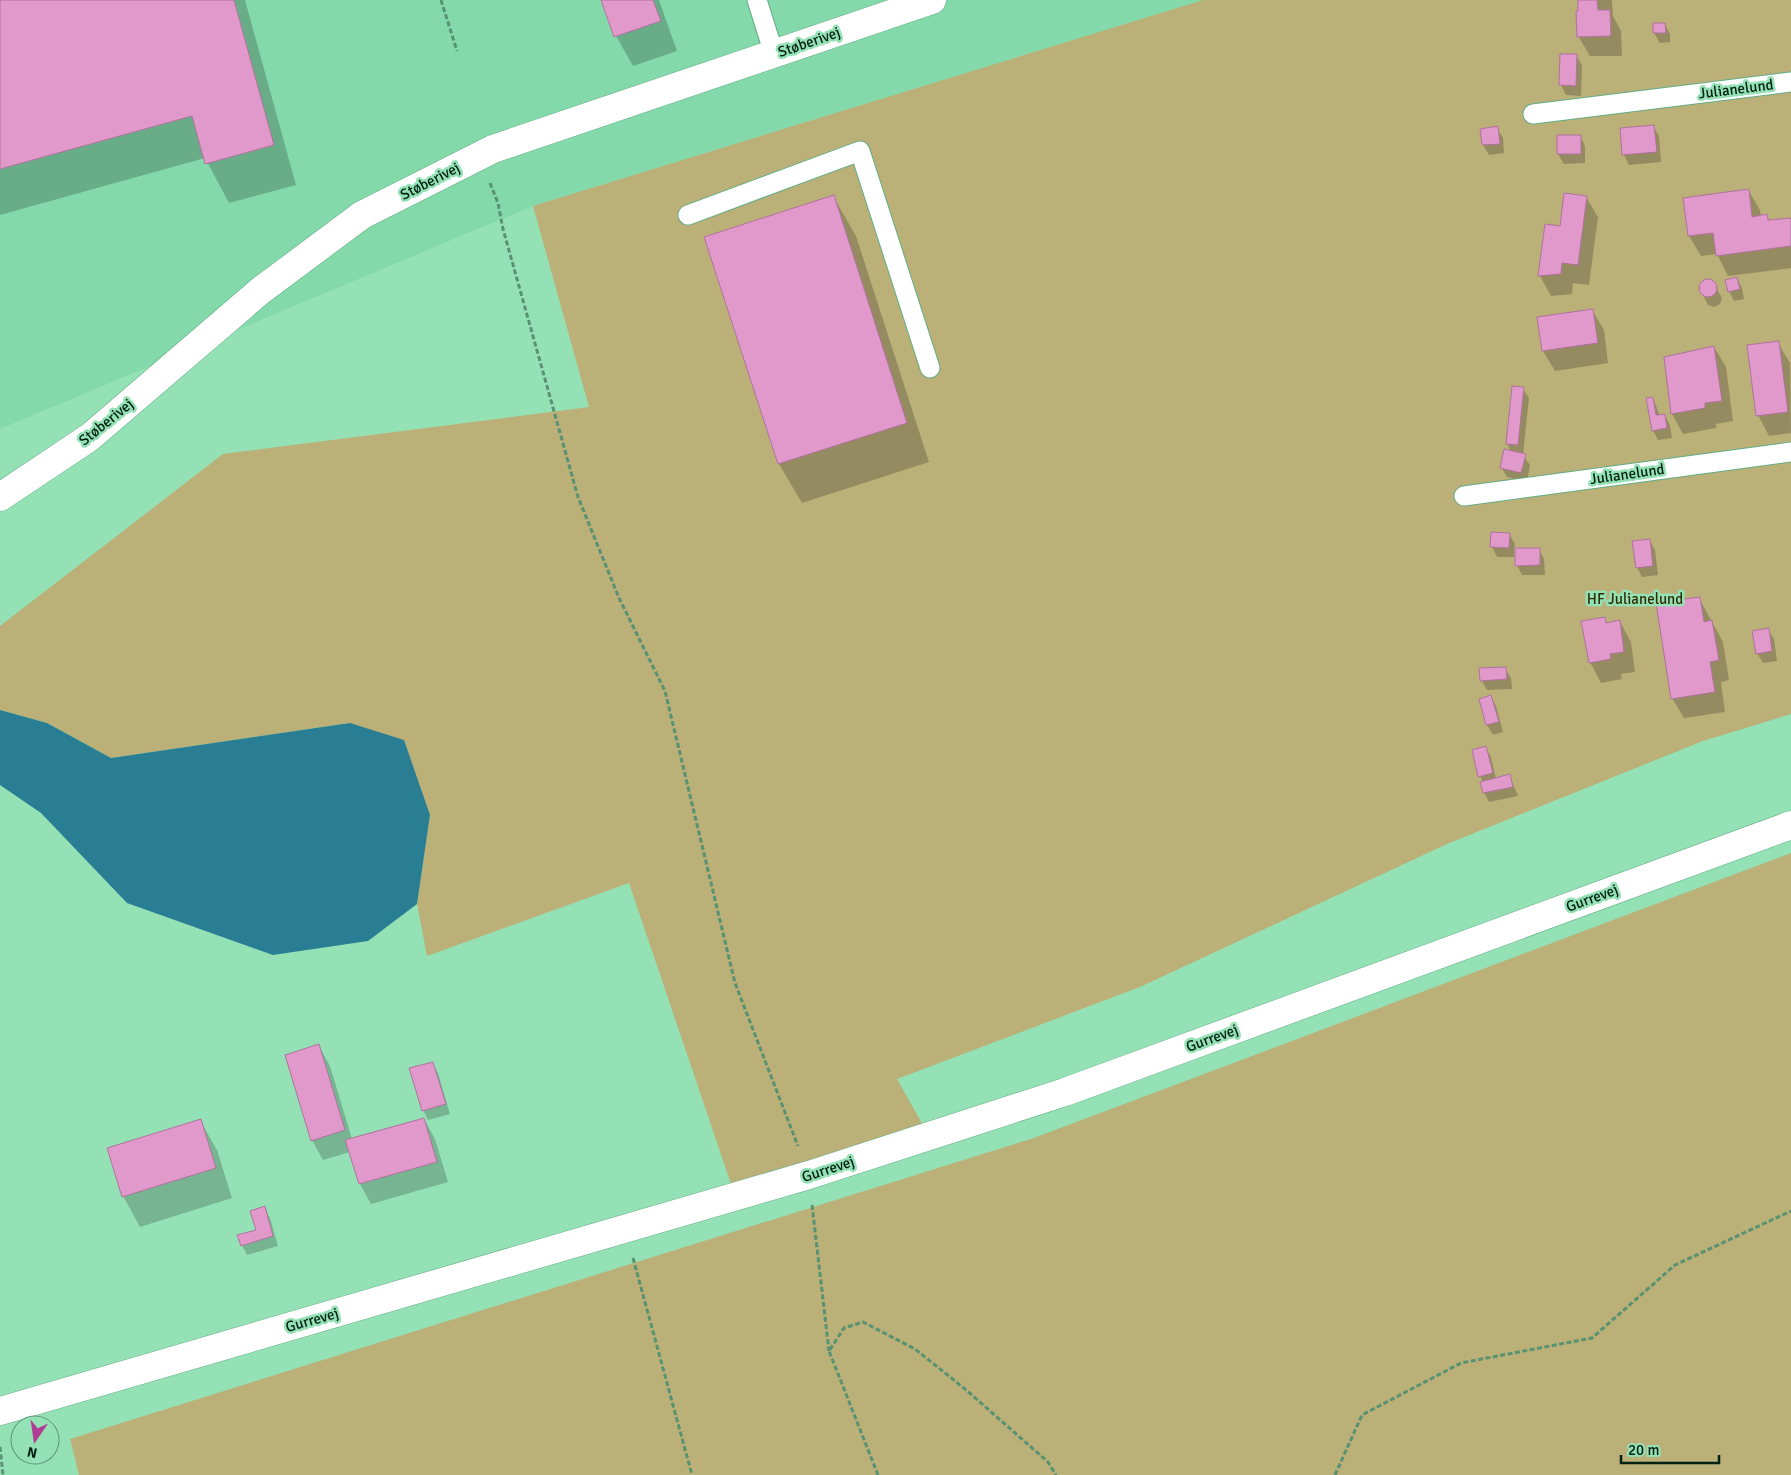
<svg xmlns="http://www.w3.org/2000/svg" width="1791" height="1475" viewBox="0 0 1791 1475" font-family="Signika,sans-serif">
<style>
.built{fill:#84d9aa}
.green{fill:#bab078}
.water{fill:#297e94}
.shadow{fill:#0003}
.building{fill:#e099ca;stroke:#b0729d}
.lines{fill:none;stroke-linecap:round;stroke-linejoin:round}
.service-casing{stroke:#62ad85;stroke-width:21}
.minor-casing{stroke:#62ad85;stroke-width:29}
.tertiary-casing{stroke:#62ad85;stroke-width:29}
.path{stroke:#589272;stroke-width:3;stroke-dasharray:5 2.5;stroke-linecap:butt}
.service{stroke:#fff;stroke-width:19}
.minor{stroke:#fff;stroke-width:28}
.tertiary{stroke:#fff;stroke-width:28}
.labels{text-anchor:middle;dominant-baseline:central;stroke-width:5;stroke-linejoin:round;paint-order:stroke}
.street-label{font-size:15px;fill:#012011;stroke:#95e1b6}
.park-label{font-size:15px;fill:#312b04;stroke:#95e1b6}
</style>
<rect width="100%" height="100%" fill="#95e1b6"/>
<!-- built -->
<path class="built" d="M0,0H1203L533,206L0,429Z"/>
<!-- green -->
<path class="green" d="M1203,0H1791V714L1703,741L1447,844L1140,987L897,1079L924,1127L732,1187L629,883L427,956L417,904L430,815L350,723L111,758L47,723L0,710V626L223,454L589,407L533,206Z
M1791,853V1475H79L70,1439L1034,1138Z"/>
<!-- water -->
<path class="water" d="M0,710L47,723L111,758L350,723L404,740L430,815L417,904L368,941L273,955L127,903L41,813L0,785Z"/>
<!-- shadow -->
<path class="shadow" d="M0,0H245L296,185L229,203L205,158L0,215Z
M603,0H659L677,51L633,66L616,36Z
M1579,0H1612L1613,16L1621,31L1622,56H1590L1578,36Z
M1665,24L1670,34V42L1660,43L1654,33V25Z
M1576,55L1582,65L1581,96L1566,95L1561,85Z
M1653,126L1659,136L1661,162L1629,165L1624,155Z
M1497,128L1503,138L1504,153L1489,155L1483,145Z
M1580,136L1585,146V163L1564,164L1558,154Z
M1748,190L1760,210L1761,217L1766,216L1770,221L1791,219V268L1728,276L1717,254L1701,256L1689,236L1684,199Z
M833,196L856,236L929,462L802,503L779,464L706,238Z
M1586,197L1598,217L1589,285L1573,283L1572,294L1551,296L1540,276L1561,228Z
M1737,278L1742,288L1744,299L1734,301L1729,291Z
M1707,280L1713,282L1722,298L1720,304L1714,307L1708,305L1700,289L1702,283Z
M1592,310L1604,330L1608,363L1555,371L1543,351L1539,318Z
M1778,343L1790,363L1791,433L1769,436L1758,415Z
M1714,347L1726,367L1733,421L1716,424V428L1683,434L1672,414Z
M1523,389L1529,398L1523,455L1530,465L1527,482L1507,477L1501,467L1512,453L1507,444Z
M1653,398L1660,416L1664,415L1670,425L1672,438L1658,440L1653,430Z
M1509,534L1515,544L1514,550L1539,549L1544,559L1545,575H1522L1517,565L1516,550H1514V557H1497L1492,547Z
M1650,541L1655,550L1658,575L1642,577L1637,567Z
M1699,598L1723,642L1729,680L1721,682L1725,712L1684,718L1672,698Z
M1604,619L1607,624L1620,622L1631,642L1635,672L1621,674L1622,679L1601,683L1590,662Z
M1768,630L1774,639L1777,661L1763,663L1757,653Z
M1505,669L1511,678L1512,689L1487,690L1481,680Z
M1491,697L1496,706L1503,732L1493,735L1487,725L1481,700Z
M1486,748L1491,757L1496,779L1509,775L1518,796L1489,802L1484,792L1483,782L1480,776Z
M319,1046L330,1066L352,1139L424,1119L435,1139L448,1182L371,1204L360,1184L350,1152L323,1160L312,1140Z
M432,1063L438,1073L450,1114L428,1120L423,1110Z
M200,1120L217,1150L232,1198L140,1227L123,1196Z
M264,1208L270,1218L278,1246L247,1255L242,1245L257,1230Z"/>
<!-- building -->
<path class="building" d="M0,0H234L274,145L205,164L192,116L0,169Z
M601,0H653L661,21L614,37Z
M1578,0H1597L1598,10H1610L1611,36L1577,37L1576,11H1578Z
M1653,23H1665L1666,33H1653Z
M1560,54H1577L1576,86L1559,85Z
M1654,125L1657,152L1622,155L1620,128Z
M1498,126L1500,144L1482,145L1480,129Z
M1557,135H1581V154H1557Z
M1749,189L1752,217L1767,214L1768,220L1791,218V246L1716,256L1713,233L1688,236L1683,198Z
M1564,193L1587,196L1578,265L1562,263L1561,274L1538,276L1545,224L1560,226Z
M834,195L907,423L778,464L704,237Z
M1737,277L1740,289L1728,292L1725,280Z
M1699 288a9 9 0 1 1 18 0a9 9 0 1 1-18 0Z
M1593,309L1598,343L1542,351L1537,317Z
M1779,341L1788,412L1756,416L1747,345Z
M1714,346L1722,401L1705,403V408L1671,414L1664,357Z
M1512,386L1524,387L1518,445L1506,444Z
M1653,397L1656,415L1665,414L1667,428L1652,431L1646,398Z
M1504,449L1526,454L1521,473L1500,468Z
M1491,532L1510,533L1509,548L1490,547Z
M1650,539L1653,566L1636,568L1632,541Z
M1515,548H1540V565L1515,566Z
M1700,597L1704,622L1712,620L1719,660L1710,662L1715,692L1671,699L1656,603Z
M1605,617L1606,623L1620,620L1624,652L1610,654L1611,659L1589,663L1581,621Z
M1769,628L1772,651L1756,654L1752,631Z
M1506,667L1507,679L1480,681L1479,668Z
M1491,695L1499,722L1486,725L1479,699Z
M1486,746L1493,773L1478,777L1472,750Z
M1510,774L1513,787L1483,793L1480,782Z
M319,1044L345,1130L311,1141L285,1055Z
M433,1062L446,1104L422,1111L409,1068Z
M424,1118L437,1162L359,1184L345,1140Z
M201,1119L216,1168L122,1197L107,1148Z
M265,1206L273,1236L241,1246L237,1235L256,1230L250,1211Z"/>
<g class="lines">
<!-- service casing -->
<g class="service-casing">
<path id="service" d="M757,0L774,54
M1533,114L1791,82
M688,215L860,151L930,368
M1464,496L1791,452"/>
</g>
<!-- minor casing -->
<g class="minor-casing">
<path id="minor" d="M0,497L90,437L260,291L362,215L493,149L932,0"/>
</g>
<!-- tertiary casing -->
<g class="tertiary-casing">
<path id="tertiary" d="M0,1411L809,1175L1065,1092L1791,825"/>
</g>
<!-- path -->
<path class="path" d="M441,0L457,51
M490,183L498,203L503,229L578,497L619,598L665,691L735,983L798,1146
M812,1205L829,1351
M633,1258L692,1475
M0,1447L3,1475
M878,1475L829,1351L844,1328L863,1322L915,1349L965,1389L1048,1462L1056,1475
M1335,1475L1362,1415L1461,1363L1592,1338L1675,1265L1791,1211"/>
<!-- service -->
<use href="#service" class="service"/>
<!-- minor -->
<use href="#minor" class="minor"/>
<!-- tertiary -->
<use href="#tertiary" class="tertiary"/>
</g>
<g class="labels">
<!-- street labels -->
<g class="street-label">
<text transform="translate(809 42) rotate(-19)">Støberivej</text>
<text transform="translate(1736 89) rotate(-7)">Julianelund</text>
<text transform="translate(430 181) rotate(-27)">Støberivej</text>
<text transform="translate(106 422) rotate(-39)">Støberivej</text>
<text transform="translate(1627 474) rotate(-8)">Julianelund</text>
<text transform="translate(1592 898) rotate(-20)">Gurrevej</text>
<text transform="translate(1212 1038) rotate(-20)">Gurrevej</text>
<text transform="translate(828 1169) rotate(-18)">Gurrevej</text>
<text transform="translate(312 1320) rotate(-16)">Gurrevej</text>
</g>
<!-- park labels -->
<g class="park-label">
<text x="1635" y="599">HF Julianelund</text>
</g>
</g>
<!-- north arrow -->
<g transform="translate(35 1440) rotate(193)"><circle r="24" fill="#95e1b6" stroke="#5a9474"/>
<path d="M0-4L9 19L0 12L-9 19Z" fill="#b13d95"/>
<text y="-8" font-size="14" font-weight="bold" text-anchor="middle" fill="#012011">N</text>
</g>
<!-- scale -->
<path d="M1621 1455v8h98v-8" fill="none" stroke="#012011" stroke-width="2.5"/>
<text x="1628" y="1455" font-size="15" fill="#012011" stroke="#95e1b6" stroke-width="4" paint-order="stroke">20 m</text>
</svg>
